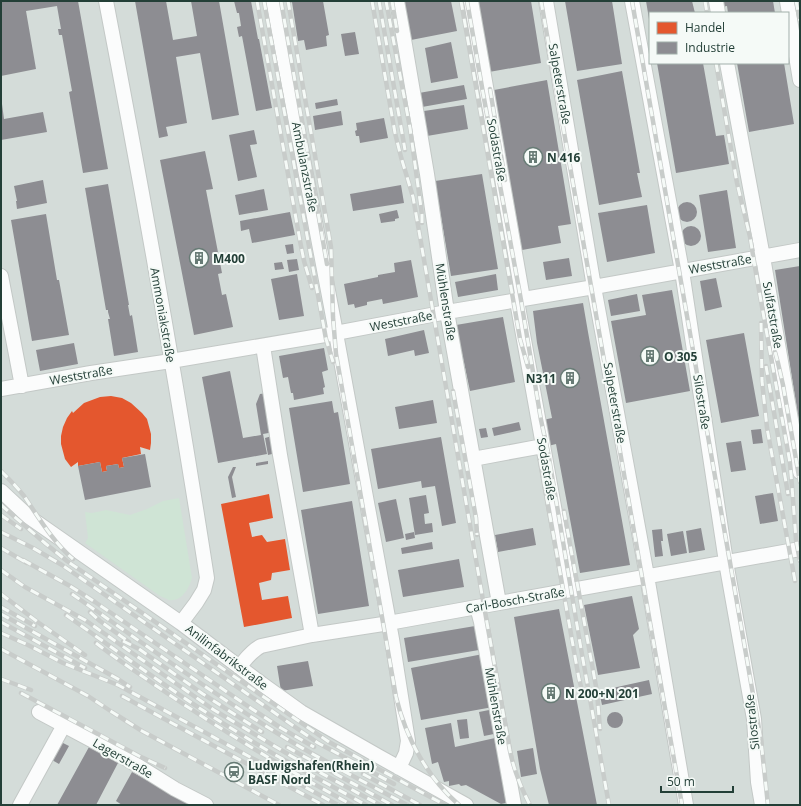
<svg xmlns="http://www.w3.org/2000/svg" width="801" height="806" viewBox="0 0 801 806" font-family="'Open Sans',sans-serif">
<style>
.built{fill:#d4dcd9;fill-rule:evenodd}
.green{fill:#cfe4d5}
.shops{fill:#e4572e}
.industry{fill:#8d8d92}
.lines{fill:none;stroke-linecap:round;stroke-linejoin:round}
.minor-casing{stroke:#c3c8c6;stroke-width:16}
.minor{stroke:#fbfcfc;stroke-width:14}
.rail-casing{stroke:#c8ccca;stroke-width:4.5}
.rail{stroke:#f5faf7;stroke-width:3;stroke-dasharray:9;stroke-linecap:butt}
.labels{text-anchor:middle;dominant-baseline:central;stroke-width:4;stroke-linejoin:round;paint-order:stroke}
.street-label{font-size:12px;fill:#233f37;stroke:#f5faf7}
.poi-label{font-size:12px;font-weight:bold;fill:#233f37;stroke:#f5faf7;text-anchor:start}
</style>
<rect width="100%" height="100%" fill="#e6ebe9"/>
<!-- built -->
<path class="built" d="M1,1H800V805H1ZM650,13H788V63H650Z"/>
<!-- green -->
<path class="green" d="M179,498L192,578C189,588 182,602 169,600C166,599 163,597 160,596L85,543L88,538L85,512L92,513L106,510L130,515L147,509L163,501Z"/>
<!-- shops -->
<path class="shops" d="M111,396L122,398L131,403L142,413L147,419L151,434V443L150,450L140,447L141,454L122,458L124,467L119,468L118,464L106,466L107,471L102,472L100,462L78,466V462L71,467L65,459L61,444V436L63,427L67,418L72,411L73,413L84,403L100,397Z
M269,494L273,518L249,523L252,537L262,535L267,542L285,539L290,570L272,573L271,580L259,583L262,600L288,596L292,618L244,627L221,504Z"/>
<!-- industry -->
<path class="industry" d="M1,1H78L108,169L83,173L69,92L72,91L62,35H59L58,29H61L57,6L26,11L36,69L1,76Z
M135,1H166L173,40L197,36L191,1H219L239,115L212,120L200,53L176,57L187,123L166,127L168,136L159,138Z
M234,1H251L258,39H259L272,108L256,111L242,36L239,37L237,27L241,26L239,13H237Z
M290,1H323L329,35L326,36L327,46L306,50L304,40L298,41L292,2L290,3Z
M403,1H451L457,31L411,40Z
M477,1H531L541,63L489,72Z
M565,1H612L622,64L577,71Z
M646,1H692L695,13H650V19H649Z
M709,1H773L775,13H728L727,6L710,9Z
M355,32L359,54L345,56L341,34Z
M451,42L458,78L431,83L425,48Z
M657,63H703L716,136L724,135L729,164L676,173Z
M737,63H784L794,124L749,132Z
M622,71L640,173H637L642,197L599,205L577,80Z
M547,80L571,224L558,226L561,243L522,250L494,90Z
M464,85L467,99L422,107L419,93Z
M337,99L338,105L316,109L315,103Z
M1,104H2L4,119L43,112L47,132L1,140Z
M464,105L468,129L427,136L424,111Z
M341,111L343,125L315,130L313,116Z
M384,118L388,138L360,143L359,136H356L355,131L357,130L356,123Z
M254,130L257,144L250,145L257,177L238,181L229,135Z
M205,151L213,189L206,190L222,273L218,274L222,295L226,294L233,327L194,335L160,160Z
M482,174L498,269L451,276L435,181Z
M43,180L47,203L17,209L16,201H17L14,186Z
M108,184L129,305H128L130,316L132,315L138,352L114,356L108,319H110L108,312V310H106L85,188Z
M401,185L404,203L353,211L350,194Z
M264,189L268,210L239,215L235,195Z
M727,190L736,248L708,252L699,195Z
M677 212a10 10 0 1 1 20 0a10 10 0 1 1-20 0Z
M647,205L655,253L607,262L598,213Z
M397,210L399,218L395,219V221L381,223L379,214Z
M290,212L295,235L252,243L249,229L241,231L240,221Z
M46,214L57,280H59L69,335L32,341L11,220Z
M681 236a10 10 0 1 1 20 0a10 10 0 1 1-20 0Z
M293,244L294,253L287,254L285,245Z
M569,258L572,276L546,280L543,262Z
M297,259L299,270L289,272L287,260Z
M411,260L418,297L383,304L382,299L367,302V305L355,308L354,304L348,305L344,284L378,277V275L395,272L394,263Z
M282,262L284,269L275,270L274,263Z
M800,266V422H799L775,270Z
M297,274L304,316L279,320L271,279Z
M496,274L498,290L458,297L455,282Z
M716,278L722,307L705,311L700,281Z
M672,290L690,391L626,403L611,321L646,315L642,295Z
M637,294L640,311L611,316L608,300Z
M583,303L588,332L630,565L580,573L556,444L548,446L543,420L552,418L537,343L533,311Z
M503,317L515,382L470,391L456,325Z
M424,330L429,353L415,356L414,350L388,356L385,339Z
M744,333L759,416L721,423L706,340Z
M74,343L78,364L40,371L36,350Z
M324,348L328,370L322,372L325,387L323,388L324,394L294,400L293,393H291L288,377L283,378L279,356Z
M230,371L243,438L261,435L256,404L260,394L267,393L274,432L263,434L267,454L218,463L202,377Z
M433,400L437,423L399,429L395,407Z
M332,401L334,413L338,412L350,484L303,492L289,408Z
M519,422L521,430L494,436L492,428Z
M486,428L488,437L481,438L479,429Z
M761,429L763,443L753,444L751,430Z
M272,436L276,453L268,455L265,438Z
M441,437L456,523L442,526L435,486L422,488L421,481L378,489L371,449Z
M741,441L746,470L731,472L726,443Z
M145,454L151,487L85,500L78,466L100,462L102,472L107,471L106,466L118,464L119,468L124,467L122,458Z
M268,461V464L256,466V463Z
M233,467H236L232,477L236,497L232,498L228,477Z
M773,493L778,521L760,524L755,496Z
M426,495L429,513L424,514L425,524L432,523L433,532L415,535L409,498Z
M396,499L404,538L386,542L378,503Z
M352,501L369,606L318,614L301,510Z
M533,528L536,545L498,552L495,535Z
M701,528L705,550L689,553L686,531Z
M662,529L663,541H661L663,556L655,557L652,530Z
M683,531L687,553L671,556L667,534Z
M414,532L415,538L406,540L405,534Z
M432,542L433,549L402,554L401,548Z
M459,559L464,587L403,597L398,570Z
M632,596L639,629L633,635L640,668L598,675L584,605Z
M559,609L597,805H549L540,769L514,617Z
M475,626L479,650L408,662L404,638Z
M483,654L493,707L421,720L411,668Z
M308,661L313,686L281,691L277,666Z
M649,680L652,694L602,705L599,691Z
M489,710L494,734L484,736L479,712Z
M607 720a8 8 0 1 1 16 0a8 8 0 1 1-16 0Z
M467,719L469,738L460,739L457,720Z
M451,723L455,747L495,738L506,803L501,804L466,785L461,786L459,784L449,786V781L444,782L438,762L432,764L425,728Z
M61,742L69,746L59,764L52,760Z
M89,747L118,763L96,805H57Z
M533,748L537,774L521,777L517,751Z
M132,772L192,805H122L116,801Z"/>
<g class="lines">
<!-- minor casing -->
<g class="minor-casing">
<path id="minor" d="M106,1C143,193 177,385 207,578L204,590L196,603L181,623
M273,1L333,317L392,639L408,741L406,753L399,768
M397,1L405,45L427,174L447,312L499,603
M471,1L523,299
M546,1L594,287L647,576L686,805
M632,1L682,271L726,562L754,719L758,782L762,805
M716,1L718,13
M787,1L800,80
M727,63L763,257L800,472
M1,276L22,386
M517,301L569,590
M263,346L280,455L312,635
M1,389L91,373L171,361L325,335L447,312L594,287L800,250
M473,459L543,446
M1,491L29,517L181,623L262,684L301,712L378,756L466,805
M477,607L481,622L514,805
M239,667C246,659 251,651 261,646L312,635L383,624L499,603L800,549
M39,712L127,759L175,789L206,805
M20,805L64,725"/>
</g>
<!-- minor -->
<use href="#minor" class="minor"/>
<!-- rail casing -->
<g class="rail-casing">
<path id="rail" d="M257,1L300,241L304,261L312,288
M264,1L326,339L333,362
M281,1L327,264
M288,1L331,247L333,317L336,354L396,697C406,738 427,777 459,805
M372,1L395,133L401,157L413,197L419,231L484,606L510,751C514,770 521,788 530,805
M379,1L405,150
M386,1L410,128L422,215V223
M392,1L397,31
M461,1L520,339L528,367
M467,1L483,93L521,300L541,420L548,452L580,643L609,805
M541,1L682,805
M632,1L761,740L768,805
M705,1L707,13
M796,1L800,21
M716,63L737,183L750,237L757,279L790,463L792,486L796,540L800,561
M490,89L505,180
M761,323L762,381L767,428L795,581
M775,352L778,363L783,385L800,482
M766,366L788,494
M453,391L476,518L477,535
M540,460L579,679L584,698
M1,471C9,479 17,487 24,496C39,518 53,542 73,559
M1,505L46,544L67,561L329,742L445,805
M564,511L597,692L600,729
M1,515L21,529
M1,532L33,548L62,565L318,743L394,784
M1,548L27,563
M23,560L70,586L95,602L252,709L281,728L314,747
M1,570L25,587L85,620L214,710L308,766L380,805
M1,594L39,623L85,655
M72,594C140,641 207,690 277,733C319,759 363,781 407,805
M1,607L35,626
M90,612L100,621L129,642
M1,614L118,679L130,687
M66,615C124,656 181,698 242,735C282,760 325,782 366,805
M1,622L85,668
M1,633L28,645L63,663L118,685L338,805
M123,641L139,649L203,694L262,732
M96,643C115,658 135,671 155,685C219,729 284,768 352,805
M1,649L88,696L112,712L142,731L279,805
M1,679L31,690
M21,693L139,756L165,768
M122,696L323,805
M287,747L392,805
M363,774L420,805"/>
</g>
<!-- rail -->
<use href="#rail" class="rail"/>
</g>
<!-- icons -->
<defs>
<g id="building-ring" transform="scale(1)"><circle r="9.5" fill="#f5faf7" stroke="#677b75" stroke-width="1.5"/><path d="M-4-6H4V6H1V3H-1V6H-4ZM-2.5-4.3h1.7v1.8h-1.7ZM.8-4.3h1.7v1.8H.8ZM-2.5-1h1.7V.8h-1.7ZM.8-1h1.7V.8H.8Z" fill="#677b75"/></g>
<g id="station-ring" transform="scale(1)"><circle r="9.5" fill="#f5faf7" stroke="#677b75" stroke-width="1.5"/><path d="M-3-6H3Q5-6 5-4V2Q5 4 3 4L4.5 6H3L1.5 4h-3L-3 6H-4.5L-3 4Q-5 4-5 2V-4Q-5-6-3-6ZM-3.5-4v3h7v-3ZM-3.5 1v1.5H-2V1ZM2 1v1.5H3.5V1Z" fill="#677b75"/></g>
</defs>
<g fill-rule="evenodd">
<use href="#building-ring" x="533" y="157"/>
<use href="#building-ring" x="199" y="258"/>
<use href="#building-ring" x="650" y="356"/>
<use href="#building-ring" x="570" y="378"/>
<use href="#building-ring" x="551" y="693"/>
<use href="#station-ring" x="234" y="772"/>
</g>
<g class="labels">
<!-- street labels -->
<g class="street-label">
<text transform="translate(560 84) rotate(80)">Salpeterstraße</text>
<text transform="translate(497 150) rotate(80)">Sodastraße</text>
<text transform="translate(305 167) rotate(79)">Ambulanzstraße</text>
<text transform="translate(720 264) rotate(-10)">Weststraße</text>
<text transform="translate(446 302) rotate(81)">Mühlenstraße</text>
<text transform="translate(163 315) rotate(80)">Ammoniakstraße</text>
<text transform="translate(773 315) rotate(80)">Sulfatstraße</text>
<text transform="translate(401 321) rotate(-11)">Weststraße</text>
<text transform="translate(81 375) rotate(-10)">Weststraße</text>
<text transform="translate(702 402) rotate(81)">Silostraße</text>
<text transform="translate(615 403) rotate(80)">Salpeterstraße</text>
<text transform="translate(547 469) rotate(80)">Sodastraße</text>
<text transform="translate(515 600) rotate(-10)">Carl-Bosch-Straße</text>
<text transform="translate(227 657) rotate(37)">Anilinfabrikstraße</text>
<text transform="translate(496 706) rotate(80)">Mühlenstraße</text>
<text transform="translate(752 722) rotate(-96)">Silostraße</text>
<text transform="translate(123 758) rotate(30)">Lagerstraße</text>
</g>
<!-- poi labels -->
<g class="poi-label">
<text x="547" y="157">N 416</text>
<text x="213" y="258">M400</text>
<text x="664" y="356">O 305</text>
<text x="556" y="378" text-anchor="end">N311</text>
<text x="565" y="693">N 200+N 201</text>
<text x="248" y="765">Ludwigshafen(Rhein)<tspan x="248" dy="14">BASF Nord</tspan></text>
</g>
</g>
<!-- border -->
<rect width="801" height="806" fill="none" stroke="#233f37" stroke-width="4"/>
<!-- legend -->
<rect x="649" y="12" width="140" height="52" fill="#f5faf7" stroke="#a1afaa"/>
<rect x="657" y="22" width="20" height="12" fill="#e4572e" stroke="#a1afaa"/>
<text x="685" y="32" font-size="12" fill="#233f37">Handel</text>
<rect x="657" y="42" width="20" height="12" fill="#8d8d92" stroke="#a1afaa"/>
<text x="685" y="52" font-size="12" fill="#233f37">Industrie</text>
<!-- scale -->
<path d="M661 786v6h72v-6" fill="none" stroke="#233f37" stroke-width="2"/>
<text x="667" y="786" font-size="12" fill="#233f37" stroke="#f5faf7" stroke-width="3" paint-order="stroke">50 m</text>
</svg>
